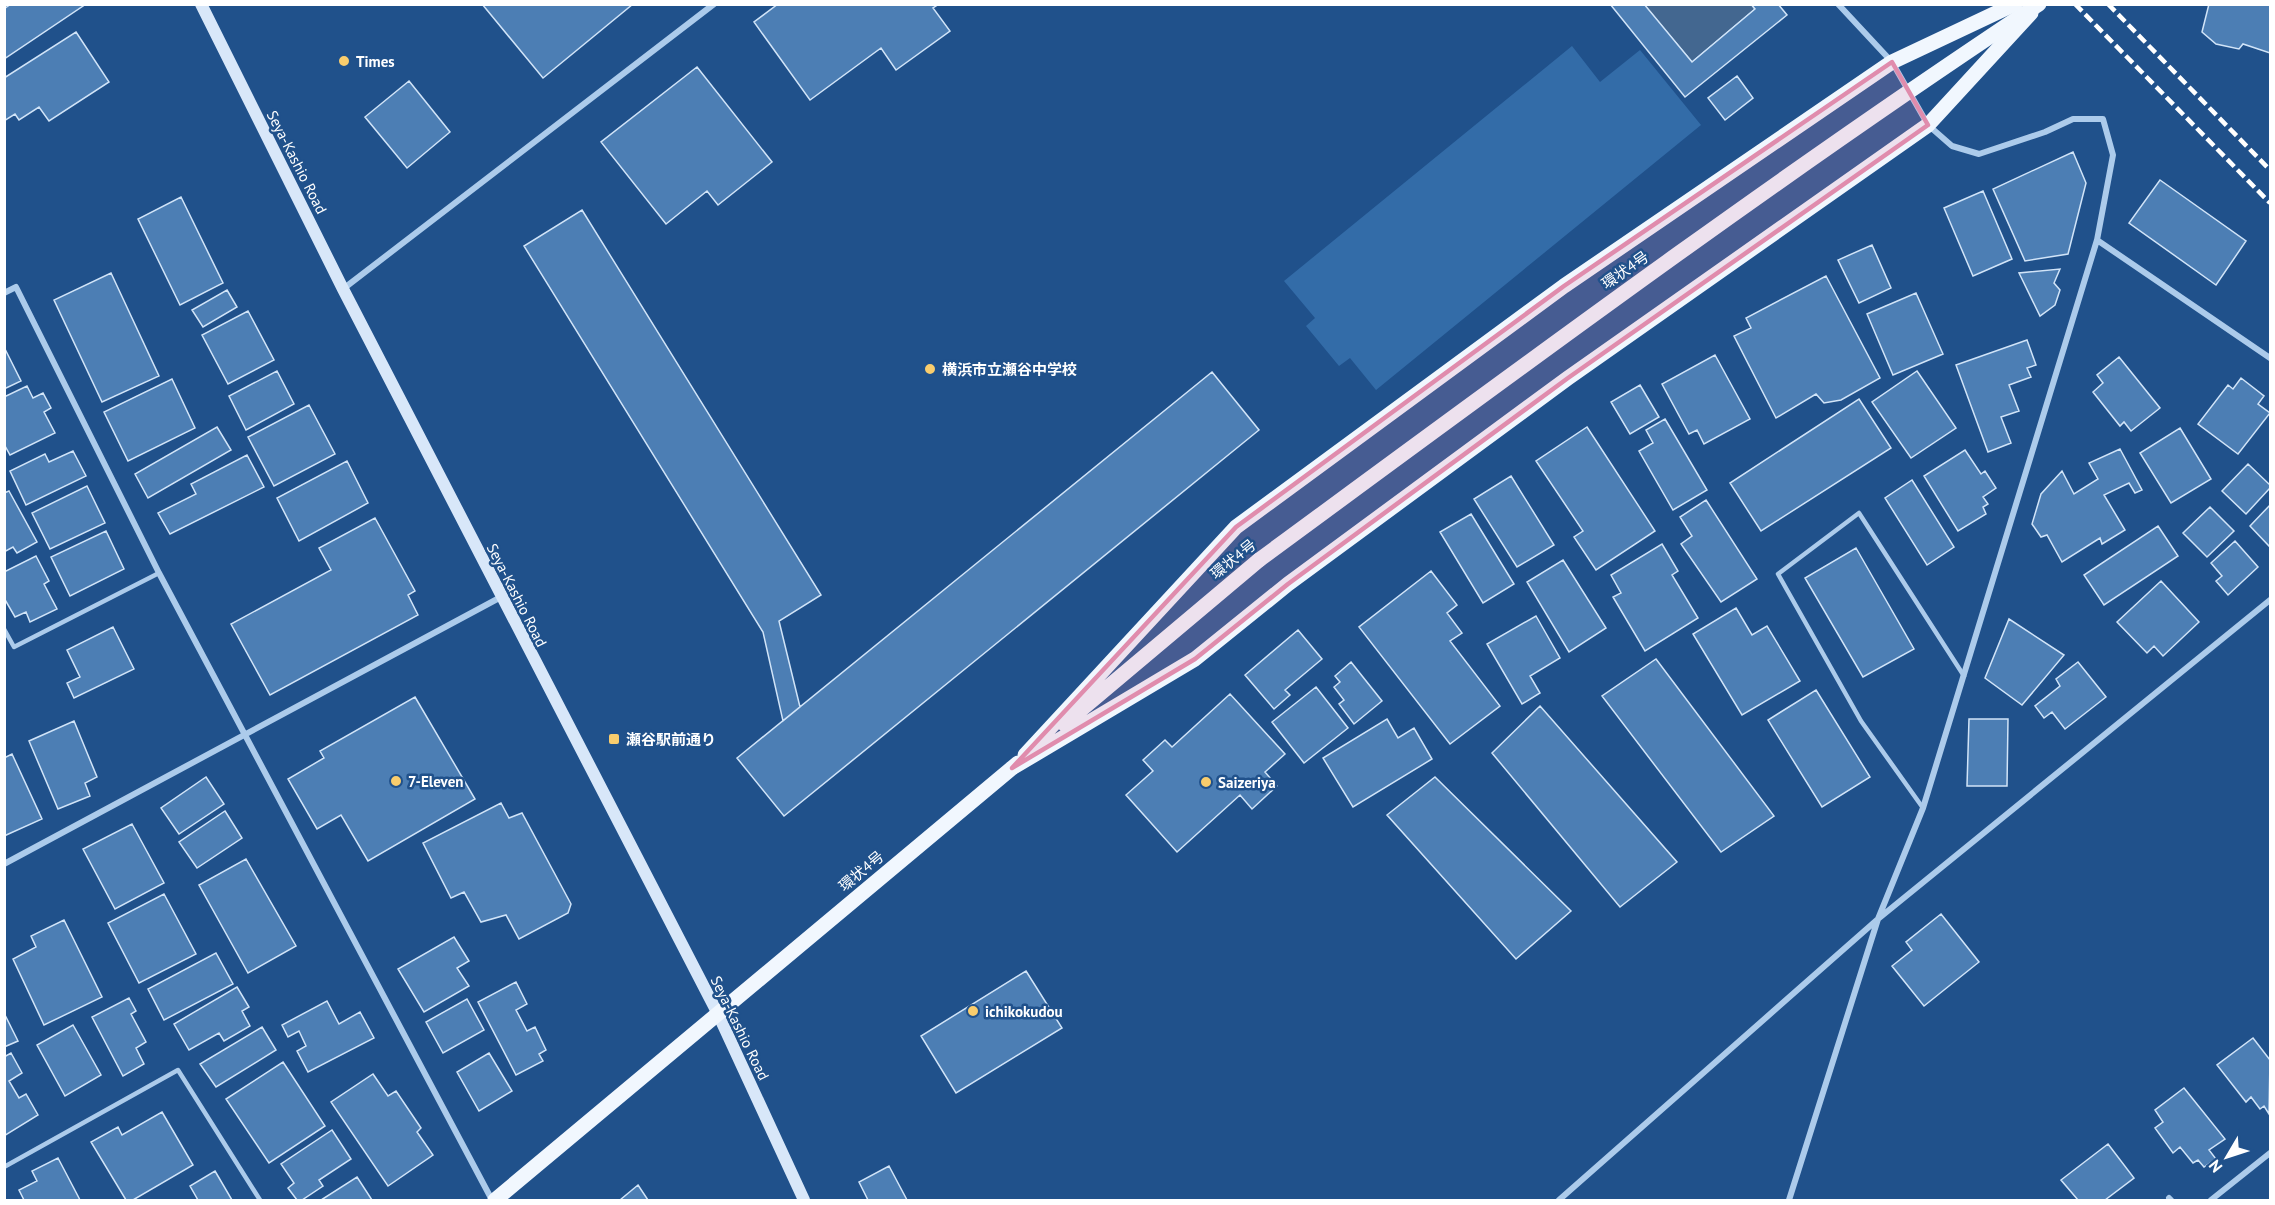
<svg xmlns="http://www.w3.org/2000/svg" width="2275" height="1205" viewBox="0 0 2275 1205" font-family="'PT Sans','Noto Sans JP',sans-serif">
<style>
.green{fill:#336ca8}
.water{fill:#436790;stroke:#a0c6ed;stroke-width:1.5}
.building{fill:#4c7eb4;stroke:#d1e4f8;stroke-width:1.5}
.lines{fill:none;stroke-linecap:round;stroke-linejoin:round}
.service{stroke:#accbeb;stroke-width:4.5}
.minor{stroke:#accbeb;stroke-width:6}
.secondary{stroke:#d8e7f9;stroke-width:12}
.primary{stroke:#f1f7fe;stroke-width:15}
.rail{stroke:#fff;stroke-width:4.5;stroke-dasharray:10 4.5;stroke-linecap:butt}
.primary-bridge{stroke:#f1f7fe;stroke-width:15}
.marked{fill:#e08cad;fill-opacity:0.2;stroke:#e08cad;stroke-width:4.5;stroke-linejoin:round}
.poi-dot{fill:#f9cd6d;stroke:#20518b;stroke-width:2}
.labels{text-anchor:middle;dominant-baseline:central;stroke-width:5;stroke-linejoin:round;paint-order:stroke}
.poi-label{font-size:15px;font-weight:bold;fill:#fff;stroke:#20518b;text-anchor:start}
.street-label{font-size:15px;fill:#fff;stroke:#20518b}
</style>
<rect width="100%" height="100%" fill="#20518b"/>
<!-- green -->
<path class="green" d="M1572,46L1600,82L1640,50L1701,125L1376,390L1350,358L1339,366L1306,326L1315,318L1284,281Z"/>
<!-- water -->
<path class="water" d="M1751,4L1755,9L1692,62L1644,5Z"/>
<!-- building -->
<path class="building" d="M11,4H86L4,59V9Z
M482,4H633L543,78Z
M778,4H939L933,8L950,31L896,70L881,48L810,100L754,22Z
M1610,4H1644L1692,62L1755,9L1751,4H1778L1787,15L1685,97Z
M2209,4H2270V53L2243,44L2239,49L2216,44L2202,32Z
M76,32L109,82L49,121L39,107L19,120L15,114L4,121V78Z
M697,67L772,162L718,205L707,191L666,224L601,142Z
M1737,76L1753,98L1725,120L1708,98Z
M409,81L450,132L407,168L365,117Z
M2073,152L2086,183L2068,254L2025,261L1993,189Z
M2160,180L2246,241L2216,285L2129,223Z
M1983,191L2012,259L1973,276L1944,208Z
M181,197L223,283L180,305L138,219Z
M582,210L821,595L779,621L800,707L783,721L763,632L524,246Z
M1872,245L1891,288L1859,303L1838,260Z
M2060,269L2054,283L2060,290L2055,305L2040,316L2019,273Z
M111,273L159,376L102,402L54,300Z
M1826,276L1880,378L1841,400L1824,403L1816,394L1776,418L1734,336L1751,328L1746,318Z
M227,290L237,307L203,327L192,310Z
M1916,293L1943,354L1893,375L1867,314Z
M248,311L274,360L228,384L202,335Z
M2027,340L2036,365L2027,368L2031,377L2009,385L2019,411L2001,417L2011,443L1988,452L1956,365Z
M4,347L21,381L4,389Z
M1715,355L1750,419L1704,444L1697,430L1689,434L1662,384Z
M2119,357L2160,408L2131,431L2124,422L2120,426L2093,392L2103,383L2097,375Z
M277,371L294,404L246,430L229,396Z
M1917,371L1956,428L1911,458L1872,402Z
M1212,372L1259,430L784,816L737,758Z
M2241,378L2264,396L2258,404L2270,413L2238,454L2198,424L2228,385L2233,389Z
M172,379L195,428L128,461L104,412Z
M1640,385L1659,417L1630,434L1611,402Z
M27,386L33,398L43,393L51,408L44,412L55,433L10,455L4,444V397Z
M1859,399L1891,448L1761,531L1730,483Z
M309,405L335,454L274,486L248,437Z
M1665,419L1707,490L1673,510L1639,451L1653,443L1646,430Z
M217,427L231,450L148,498L135,474Z
M1587,427L1655,531L1596,570L1574,537L1583,531L1536,461Z
M2180,428L2211,479L2171,503L2140,453Z
M2120,449L2142,490L2135,493L2129,483L2104,495L2125,530L2102,544L2100,538L2062,562L2047,535L2041,537L2032,524L2041,494L2062,471L2074,494L2098,479L2089,463Z
M1965,450L1981,474L1985,471L1996,488L1983,497L1988,504L1983,507L1986,514L1958,531L1924,476Z
M73,451L86,476L26,505L10,471L45,454L49,462Z
M247,455L264,487L170,534L158,513L196,494L191,484Z
M347,461L368,503L299,541L277,498Z
M2248,464L2270,485V488L2246,514L2222,491Z
M1511,476L1554,545L1517,567L1474,499Z
M1912,480L1954,547L1927,565L1885,498Z
M87,486L105,523L50,549L32,513Z
M9,491L37,542L17,553L13,547L4,552V493Z
M1706,500L1757,579L1721,602L1681,544L1692,536L1680,517Z
M2270,505V547L2250,526Z
M2210,507L2234,531L2207,557L2183,533Z
M1471,514L1514,584L1483,603L1440,532Z
M375,518L415,591L408,595L418,615L270,695L231,624L331,570L319,548Z
M2158,526L2178,556L2104,605L2084,575Z
M106,531L124,569L70,596L51,557Z
M2235,541L2258,567L2228,595L2216,581L2222,576L2211,563Z
M1662,544L1678,571L1672,575L1698,618L1645,651L1613,597L1621,593L1611,575Z
M1856,548L1914,649L1863,677L1805,578Z
M36,556L49,581L44,584L57,609L30,622L26,612L15,617L4,598V572Z
M1563,560L1606,628L1569,652L1527,582Z
M1431,571L1457,605L1447,613L1462,633L1450,641L1500,706L1450,744L1359,627Z
M2161,581L2199,622L2163,656L2154,646L2147,653L2117,622Z
M1736,608L1752,635L1767,626L1800,681L1742,715L1693,634Z
M1536,616L1560,658L1530,676L1540,693L1522,704L1487,644Z
M2009,619L2064,655L2022,705L1985,678Z
M113,627L134,669L74,698L67,683L80,677L67,650Z
M1298,630L1322,659L1285,690L1290,695L1274,709L1245,675Z
M1656,659L1774,816L1721,852L1602,696Z
M1351,662L1382,701L1354,724L1339,704L1344,700L1334,687L1340,682L1335,676Z
M2078,662L2106,697L2065,729L2052,712L2044,718L2035,706L2060,686L2056,679Z
M1316,687L1348,728L1304,763L1272,722Z
M1816,690L1870,777L1822,807L1768,720Z
M1230,694L1285,754L1265,772L1277,786L1252,809L1240,795L1177,852L1126,795L1153,771L1143,760L1165,740L1172,747Z
M415,697L475,799L368,861L341,815L317,829L288,779L324,758L320,751Z
M1540,706L1677,862L1620,907L1492,753Z
M1387,719L1398,738L1414,728L1432,759L1353,807L1323,758Z
M1969,719H2008L2007,786H1967Z
M74,721L97,777L85,783L90,796L58,809L29,741Z
M12,754L42,819L4,836V758Z
M206,777L224,804L179,834L161,808Z
M1435,777L1571,911L1516,959L1387,815Z
M501,803L509,818L522,813L571,904L568,913L519,939L506,915L481,922L464,892L451,898L423,843Z
M225,811L242,838L197,868L179,842Z
M132,824L164,883L115,909L83,849Z
M246,859L296,946L248,973L199,885Z
M164,894L196,954L139,983L108,923Z
M1941,914L1979,962L1924,1006L1892,966L1912,950L1906,942Z
M64,920L102,997L44,1025L13,959L36,947L31,936Z
M454,937L469,961L457,968L469,986L424,1012L398,969Z
M216,953L233,984L164,1020L148,989Z
M1026,971L1062,1028L956,1093L921,1036Z
M516,982L527,1004L516,1010L527,1031L535,1027L546,1050L539,1054L543,1061L516,1075L478,1002Z
M237,987L249,1007L242,1011L250,1026L224,1041L219,1033L189,1050L174,1024Z
M129,998L136,1011L131,1014L146,1042L136,1048L144,1064L123,1076L92,1017Z
M467,999L484,1030L443,1053L426,1022Z
M327,1001L339,1024L360,1012L374,1038L308,1072L297,1051L306,1046L299,1031L288,1037L282,1025Z
M4,1013L18,1041L4,1047Z
M73,1025L101,1075L65,1096L37,1045Z
M262,1027L276,1050L216,1087L200,1064Z
M2253,1038L2270,1060L2269,1114L2264,1106L2260,1109L2251,1097L2246,1102L2217,1065Z
M11,1053L22,1073L9,1081L19,1098L26,1094L38,1115L4,1136V1057Z
M489,1053L512,1091L479,1111L457,1072Z
M283,1062L325,1126L269,1163L226,1099Z
M373,1074L388,1096L396,1091L421,1128L417,1132L433,1155L388,1186L331,1102Z
M2184,1088L2225,1139L2209,1150L2216,1159L2204,1167L2198,1160L2193,1163L2180,1147L2173,1153L2155,1128L2163,1122L2155,1110Z
M162,1112L193,1165L133,1200H126L91,1142L118,1127L122,1135Z
M332,1130L351,1159L319,1180L323,1186L302,1200H297L288,1188L294,1183L281,1164Z
M2108,1144L2134,1178L2105,1200H2078L2061,1180Z
M58,1158L80,1200H24L19,1190L37,1181L32,1171Z
M889,1166L907,1200H868L859,1182Z
M215,1171L232,1200H198L190,1186Z
M357,1177L372,1200H321Z
M638,1185L648,1200H620Z"/>
<g class="lines">
<!-- service -->
<path class="service" d="M4,629L14,647L159,573
M1923,808L1861,721L1778,574L1859,513L1964,676
M4,1167L178,1070L260,1200"/>
<!-- minor -->
<path class="minor" d="M2097,240L2270,358
M343,289L714,4
M4,293L16,287L159,573L492,1200
M4,864L501,597
M2169,1198L2171,1200
M1559,1200L1878,919L2270,600
M1789,1200L1878,919L1923,808L2097,240L2113,155L2103,119H2073L2045,132L1979,154L1952,146L1928,125L1892,62L1838,4
M2211,1200L2270,1153"/>
<!-- secondary -->
<path class="secondary" d="M201,4L343,289L718,1014L804,1200"/>
<!-- primary -->
<path class="primary" d="M1064,724L1259,560
M1025,755L1236,527L1564,286L1892,62L2015,4
M1012,768L1195,659L1288,584L1568,378L1928,125L2031,13
M495,1200L1018,763"/>
<!-- rail -->
<path class="rail" d="M2075,4L2270,203
M2108,4L2270,170"/>
<!-- primary-bridge -->
<path class="primary-bridge" d="M1259,560C1516,371 1773,180 2039,4"/>
</g>
<!-- marked area -->
<path class="marked" d="M1892,62L1928,125L1568,378L1288,584L1195,659L1012,768L1236,527L1564,286Z"/>
<!-- markers -->
<g class="poi-dot">
<circle cx="344" cy="61" r="6"/>
<circle cx="930" cy="369" r="6"/>
<rect x="608" y="733" width="12" height="12" rx="3"/>
<circle cx="396" cy="781" r="6"/>
<circle cx="1206" cy="782" r="6"/>
<circle cx="973" cy="1011" r="6"/>
</g>
<g class="labels">
<!-- poi labels -->
<g class="poi-label">
<text x="356" y="61">Times</text>
<text x="942" y="369">横浜市立瀬谷中学校</text>
<text x="626" y="739">瀬谷駅前通り</text>
<text x="408" y="781">7-Eleven</text>
<text x="1218" y="782">Saizeriya</text>
<text x="985" y="1011">ichikokudou</text>
</g>
<!-- street labels -->
<g class="street-label">
<text transform="translate(297 162) rotate(63)">Seya-Kashio Road</text>
<text transform="translate(1625 270) rotate(-35)">環状4号</text>
<text transform="translate(1233 559) rotate(-39)">環状4号</text>
<text transform="translate(517 595) rotate(63)">Seya-Kashio Road</text>
<text transform="translate(861 871) rotate(-40)">環状4号</text>
<text transform="translate(740 1028) rotate(64)">Seya-Kashio Road</text>
</g>
</g>
<!-- border -->
<rect width="2275" height="1205" fill="none" stroke="#ffffff" stroke-width="12"/>
<!-- north arrow -->
<g transform="translate(2227 1157) rotate(231)" stroke="#20518b" stroke-width="4.5" paint-order="stroke">
<path d="M0-4.5L10 22L0 15L-10 22Z" fill="#ffffff"/>
<text y="-9" font-size="16" font-weight="bold" text-anchor="middle" fill="#ffffff">N</text>
</g>
</svg>
